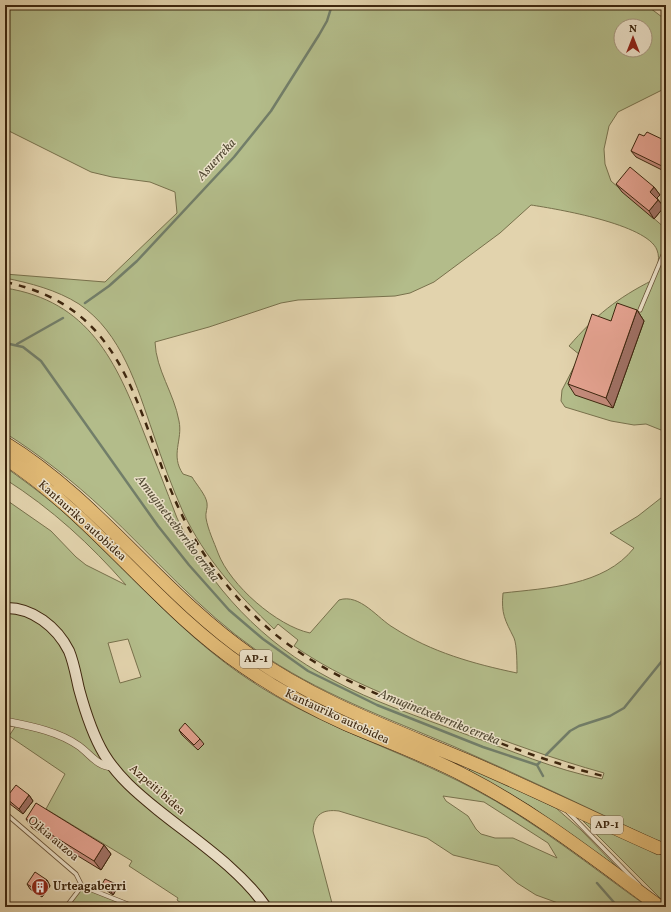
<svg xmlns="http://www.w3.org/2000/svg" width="671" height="912" viewBox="0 0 671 912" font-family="Vollkorn,serif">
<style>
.green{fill:#b3bc8a;stroke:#78714c;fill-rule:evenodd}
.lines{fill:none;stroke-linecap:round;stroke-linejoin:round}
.stream{stroke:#727e69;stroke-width:2.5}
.lane-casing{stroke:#665136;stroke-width:5}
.street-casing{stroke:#665136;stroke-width:8}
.secondary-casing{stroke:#3d260e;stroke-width:12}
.highway-casing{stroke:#3d260e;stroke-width:14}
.lane{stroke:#ece2ca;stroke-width:3.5}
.street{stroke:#ece2ca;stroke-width:7}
.secondary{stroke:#ece2ca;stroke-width:10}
.highway{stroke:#e1ba76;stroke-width:13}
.rail{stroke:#3d260e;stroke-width:2.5;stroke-dasharray:7 7;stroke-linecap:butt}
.wall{fill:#c48b7c;stroke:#3d260e}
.shaded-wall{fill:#a07165;stroke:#3d260e}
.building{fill:#e4a290;stroke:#3d260e}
.labels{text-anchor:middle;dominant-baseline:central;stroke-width:3;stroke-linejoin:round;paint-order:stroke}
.shield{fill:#ece2ca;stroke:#725e46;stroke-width:1}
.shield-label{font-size:11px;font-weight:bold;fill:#3d260e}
.street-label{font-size:12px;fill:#3d260e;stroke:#ece2ca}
.poi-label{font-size:12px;font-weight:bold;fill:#3d260e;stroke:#ece2ca;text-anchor:start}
.water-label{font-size:13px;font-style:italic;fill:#534a34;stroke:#ece2ca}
</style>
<rect width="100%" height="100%" fill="#e2d3ad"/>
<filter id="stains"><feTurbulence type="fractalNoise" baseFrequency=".005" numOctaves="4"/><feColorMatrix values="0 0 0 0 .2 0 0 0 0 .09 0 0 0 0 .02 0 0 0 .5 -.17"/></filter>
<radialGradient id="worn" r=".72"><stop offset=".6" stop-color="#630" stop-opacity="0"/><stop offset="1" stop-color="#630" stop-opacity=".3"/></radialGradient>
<!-- green -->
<path class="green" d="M5,5H646L666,20V88L618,112L609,126L604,149L605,164L611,181L666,229V432L646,424L634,425L611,421L565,407L561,401L562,390L580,355L569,346C595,316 617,298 653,280C656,270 661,260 657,250C647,224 557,209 531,205L500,233L434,282L410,293L395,296L298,300L281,303L209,327L155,342C156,370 174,393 179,421C183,440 170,455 183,474L192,477C196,484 206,495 207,503C208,508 205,513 206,518C208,530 214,542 218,553C230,585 277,626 310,633L339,600C360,593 378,619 394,628C431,652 474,664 517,673C517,665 517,645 514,638C505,620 501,614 503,593C547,588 604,586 634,548L610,533L638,516L666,494V904L583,821L658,841C590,809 524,777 455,747C387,718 317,693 256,650C199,610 154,557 104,510C73,481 40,455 5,433V288C89,301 116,361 144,433C155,461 166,489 177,518C209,587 264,644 331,679C373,702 420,717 465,734C510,750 555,770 602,779L604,773C554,759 506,742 458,723C401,701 344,681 294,646L298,640L278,624L274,629C238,595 204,557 183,512C172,487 162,460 153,433C137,387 122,333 79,304C57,290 30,283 5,278V274L105,282L177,213L175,192L150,182L112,177L91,172L5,129ZM621,26H645V50H621Z
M5,467C32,486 58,506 82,529C136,580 186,638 248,679C318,726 398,749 472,788C535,821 590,866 648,907H569L536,895L517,883L498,866L453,855L427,838L339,811C323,809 314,814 313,831L333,907H186L177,900L178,898L129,866L132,861L46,809L65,774L9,736L15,727L5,725V499L51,531L76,557L86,565L126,585C90,544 52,509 5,479ZM128,639L141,677L120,683L108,643ZM443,796L484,802L548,843L557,858L513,838H495L481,834L476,829L468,816L446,801Z
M470,767L556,808L581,830L617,867L530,806L469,771Z
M82,886L135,907H69Z"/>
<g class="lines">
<!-- stream -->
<path class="stream" d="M85,303L109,286L137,261L234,157L271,111L319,35L327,21L332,5
M5,343L23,347L41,361L158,526L189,565L229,610L263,639L308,671L377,705L483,747L537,765L540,762
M17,344L63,318
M546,755L570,731L579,726L610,716L624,708L666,656
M537,765L543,776
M597,883L618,907"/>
<!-- lane casing -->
<g class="lane-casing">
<path id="lane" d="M640,310L666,248
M568,812L639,885
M5,813L76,874L82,886
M82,886L135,907
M66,907L82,886"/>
</g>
<!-- street casing -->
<g class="street-casing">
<path id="street" d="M5,721C30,726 58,731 79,746C90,754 97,766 112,767"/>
</g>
<!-- secondary casing -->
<g class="secondary-casing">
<path id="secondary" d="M5,608C32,607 57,627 69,651C74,663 76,676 79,689C85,711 92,734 104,754C118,777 137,793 158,810C194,839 240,869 266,907"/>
</g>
<!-- highway casing -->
<g class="highway-casing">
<path id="highway" d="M5,443C98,500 161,593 250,655C315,701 390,728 463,759C529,787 593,819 659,848
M5,458C95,517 156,607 244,667C276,689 310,708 346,724C386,741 428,756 467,777C537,813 597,861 660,907"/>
</g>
<!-- lane -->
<use href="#lane" class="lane"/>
<!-- street -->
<use href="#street" class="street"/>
<!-- secondary -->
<use href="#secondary" class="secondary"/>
<!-- highway -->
<use href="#highway" class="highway"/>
<!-- rail -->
<path class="rail" d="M5,282C125,307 134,405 175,500C193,541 217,577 248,609C304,668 377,695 451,724C501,744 551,763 603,776"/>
</g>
<!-- wall -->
<path class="wall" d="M644,136L666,141V172L636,157L631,151Z
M616,184L654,187L660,195L657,198L664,207L654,219L622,192Z
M637,310L644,321L613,408L575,395L568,384L611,321Z
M179,730L200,739L204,744L198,750L182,735Z
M29,795L33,801L23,814L10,804L6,798Z
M26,819L104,845L111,854L101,870L32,828Z
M47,880L50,886L42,897L30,889L27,884Z
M101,886L118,887L113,895L103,888Z"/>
<!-- shaded-wall -->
<path class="shaded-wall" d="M654,187L660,195L655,200L650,192Z
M658,200L664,207L654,219L649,211Z
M637,310L644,321L613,408L606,398Z
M29,795L33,801L23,814L19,809Z
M104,845L111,854L101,870L94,861Z
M47,880L50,886L42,897L39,892Z
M116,884L118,887L113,895L111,892Z"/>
<!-- building -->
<path class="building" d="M647,132L666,141V168L631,151L639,134L644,136Z
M630,167L654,187L650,192L658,200L649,211L616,184Z
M617,303L637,310L606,398L568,384L592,314L611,321Z
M185,723L200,739L194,745L179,730Z
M16,785L29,795L19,809L6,798Z
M36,803L104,845L94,861L26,819Z
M35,872L47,880L39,892L27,884Z
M105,879L116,884L111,892L101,886Z
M178,905L181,907H176Z"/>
<!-- icons -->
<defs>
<g id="building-disc" transform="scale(0.9)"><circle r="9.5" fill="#8f2418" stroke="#ece2ca"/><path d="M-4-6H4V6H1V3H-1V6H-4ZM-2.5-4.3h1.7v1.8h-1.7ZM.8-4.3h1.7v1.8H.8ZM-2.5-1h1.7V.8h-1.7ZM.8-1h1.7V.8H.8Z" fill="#fff"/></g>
</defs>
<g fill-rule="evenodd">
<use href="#building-disc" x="40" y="887"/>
</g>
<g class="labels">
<!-- shield labels -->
<g class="shield">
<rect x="240" y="650" width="32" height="18" rx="3"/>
<rect x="591" y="816" width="32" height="18" rx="3"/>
</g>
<g class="shield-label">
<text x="256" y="659">AP-1</text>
<text x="607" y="825">AP-1</text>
</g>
<!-- street labels -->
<g class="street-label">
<text transform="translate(82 521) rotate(42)">Kantauriko autobidea</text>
<text transform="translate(337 717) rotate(25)">Kantauriko autobidea</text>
<text transform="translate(157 790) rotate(41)">Azpeiti bidea</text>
<text transform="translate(53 839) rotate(40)">Oikia auzoa</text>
</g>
<!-- poi labels -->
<g class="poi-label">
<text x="53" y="887">Urteagaberri</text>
</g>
<!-- water labels -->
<g class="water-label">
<text transform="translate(217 160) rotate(-48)">Asuerreka</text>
<text transform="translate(177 529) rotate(53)">Amuginetxeberriko erreka</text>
<text transform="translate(439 718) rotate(22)">Amuginetxeberriko erreka</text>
</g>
</g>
<!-- margin -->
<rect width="671" height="912" fill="none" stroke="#e2d3ad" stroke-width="20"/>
<rect x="6" y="6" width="659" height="900" fill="none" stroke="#3d260e" stroke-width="2"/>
<rect x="10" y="10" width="651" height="892" fill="none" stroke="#3d260e"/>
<!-- north arrow -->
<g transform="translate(633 38)"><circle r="19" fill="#ece2ca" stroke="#a6977f"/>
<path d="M0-3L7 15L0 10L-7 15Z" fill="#8f2418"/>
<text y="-6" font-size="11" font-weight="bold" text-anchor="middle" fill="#3d260e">N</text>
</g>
<rect width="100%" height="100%" filter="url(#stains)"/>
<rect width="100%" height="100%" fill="url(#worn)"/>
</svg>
